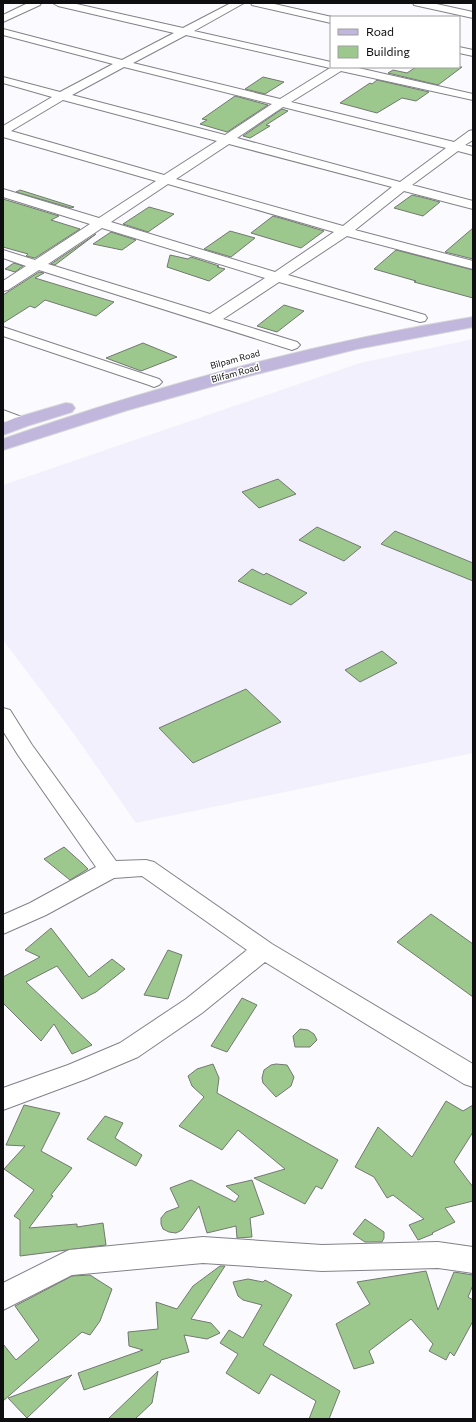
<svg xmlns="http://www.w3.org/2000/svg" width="476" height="1422" viewBox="0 0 476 1422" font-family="Commissioner,sans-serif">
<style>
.built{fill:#f3f0fd}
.building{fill:#9dc88d;stroke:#737871}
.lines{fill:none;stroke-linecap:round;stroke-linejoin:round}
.minor-casing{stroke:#838189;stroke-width:2}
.major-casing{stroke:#d8d8d9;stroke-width:2}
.minor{fill:#fff;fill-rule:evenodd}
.major{fill:#c1b6db;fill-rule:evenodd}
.labels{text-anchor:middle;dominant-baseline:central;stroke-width:3;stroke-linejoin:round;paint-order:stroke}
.far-street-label{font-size:9px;fill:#0e0e11;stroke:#fff}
</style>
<rect width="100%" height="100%" fill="#fbfafe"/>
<!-- built -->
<path class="built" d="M473,339V753L136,823L74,734L3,640V485L360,363Z"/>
<!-- building -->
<path class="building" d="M416,67H462L438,85L388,73L393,70L407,73Z
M263,77L284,82L265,94L245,89Z
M377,80L429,92L416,101L402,98L377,113L340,103L370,83L372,84Z
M235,96L268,105L227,132L200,124L207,120L202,119Z
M282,109L288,111L266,125L270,126L250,138L243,136Z
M20,190L74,207L71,208L16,192Z
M412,195L421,197L440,202L423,216L394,208Z
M3,199L59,216L51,220L80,229L35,258L26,256L28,254L3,247Z
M149,207L174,214L148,232L123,224Z
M273,216L284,219L324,231L301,248L251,233Z
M473,228V259L445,252Z
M230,231L255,238L231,257L204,249Z
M111,232L136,240L122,250L93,244Z
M96,234L55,265L51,264Z
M396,250L473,270V298L414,282L416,281L374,269Z
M170,255L188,259L191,257L219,266L217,267L225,269L209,281L167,267Z
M14,263L23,266L15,272L5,269Z
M39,272L44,273L35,278L114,302L96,316L45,300L35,308L30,306L3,323V295Z
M284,305L304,311L277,332L257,326Z
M143,343L177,357L141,371L106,358Z
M278,479L296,494L259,508L242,492Z
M317,527L361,547L344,561L299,540Z
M395,531L473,563V581L381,544Z
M252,569L264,575L266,573L307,593L291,605L238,581Z
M382,651L397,663L360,682L345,670Z
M246,689L281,722L193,763L159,728Z
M64,847L83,864L88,869L70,880L44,859Z
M431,914L473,944V997L397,942Z
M51,928L89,977L112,959L125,969L96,992L82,999L57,966L26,982L92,1045L72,1054L54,1024L41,1041L3,1003V977L40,957L25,950Z
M168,950L182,955L168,999L144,995Z
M242,998L257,1005L227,1052L211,1046Z
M300,1029L308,1030L314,1034L317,1040L310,1047H295L293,1036Z
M213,1064L219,1078L217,1093L338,1160L322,1189L316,1186L305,1204L254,1178L285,1169L238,1130L222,1150L179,1126L204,1097L192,1086L188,1076L197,1069Z
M276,1064L287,1065L294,1077L291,1086L276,1097L263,1083L262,1078L264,1070L271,1065Z
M446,1101L463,1111L473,1105V1132L454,1162L473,1187V1201L445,1208L455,1222L432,1233L433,1234L418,1240L409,1225L424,1219L393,1195L387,1198L374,1177L355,1167L378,1127L412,1157Z
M24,1105L60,1113L41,1151L72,1168L51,1195L53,1196L29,1228L77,1224V1227L103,1223L106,1245L20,1256V1220L14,1216L34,1190L4,1169L25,1146L6,1145Z
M105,1116L123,1123L115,1138L142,1155L136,1166L87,1139Z
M191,1180L235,1202L239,1196L226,1186L252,1180L264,1214L250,1218L252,1237L237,1238L236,1226L207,1233L199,1206L182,1230L176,1233L169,1232L163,1229L161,1224V1218L166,1212L179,1207L170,1188Z
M365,1219L384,1232V1238L382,1242H365L353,1234Z
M220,1266H225L191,1319L211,1323L220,1333L207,1339L184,1335L189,1352L161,1360L160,1363L84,1390L78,1373L143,1350L129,1346L128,1332L158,1329L156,1302L177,1309L193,1286Z
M426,1271L438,1310L454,1272L473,1275V1285L468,1297L473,1300V1321L454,1356L450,1352L446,1360L429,1351L433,1344L411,1319L369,1351L374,1363L354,1369L336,1324L370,1304L357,1282Z
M90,1275L112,1289L100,1321L90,1335L82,1332L3,1401V1344L16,1360L39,1340L15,1306L72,1276Z
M248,1279L263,1282L265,1280L292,1295L263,1345L340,1391L329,1419H309L316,1401L271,1374L259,1394L226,1373L238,1354L220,1343L229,1330L243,1338L262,1305L243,1300L238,1296L233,1282Z
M158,1371L152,1403L135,1419H108Z
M72,1375L27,1418L8,1398Z"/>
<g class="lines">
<!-- minor casing -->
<g class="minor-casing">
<path id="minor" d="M28,3H41L40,5L3,22V15Z
M53,3H72L183,28L231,3H244L194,31L331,62V67H354L473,94V100L341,71L291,102L454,142L469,131L473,130V140L465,145L473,147V155L458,151L412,185L473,201V209L404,191L355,230L473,261V269L347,236L288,275L425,315L427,318L425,321L420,322L279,282L223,319L297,342L300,345L297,348L292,350L39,270L8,290L3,291V281L26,266L3,258V250L35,260L90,224L3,197V189L99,218L156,181L3,137V126L52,97L3,83V77L60,92L113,64L3,35V29L122,60L174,33L58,6ZM186,35L330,68L280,99L133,63ZM124,67L272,104L225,135L72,95ZM63,100L217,141L164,175L11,131ZM283,107L446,148L400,182L237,138ZM229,144L392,187L343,226L176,179ZM168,184L334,232L275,272L111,222ZM102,228L265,278L210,314L48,264Z
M251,3H270L332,17L331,23L252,5Z
M413,3H432L473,12V18L414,5Z
M459,47L473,50V56L459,53Z
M3,327L159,379L162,382L159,385L154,387L149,385L3,336Z
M3,410L27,419L29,422L27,425L21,427L3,421Z
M3,708L10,710L32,745L116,861L146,860L154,862L272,944L473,1064V1087L464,1084L265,962L202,1013L138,1057L86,1079L3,1110V1088L68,1065L120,1043L186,999L247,950L142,876L114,878L46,915L3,934V915L30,903L96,867L18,755L3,731Z
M203,1237L322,1245L438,1242L473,1247V1273L438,1268L322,1271L203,1263L72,1275L3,1310V1283L69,1250Z"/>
</g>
<!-- major casing -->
<g class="major-casing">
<path id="major" d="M473,317V327L357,349L249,376L128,410L3,450V439C156,386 313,343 473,317Z
M66,403L72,404L75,408L72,412L27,426L3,435V423L15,418Z"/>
</g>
<!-- minor -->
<use href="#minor" class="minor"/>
<!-- major -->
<use href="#major" class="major"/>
</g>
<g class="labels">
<!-- far-street labels -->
<g class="far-street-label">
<text transform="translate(235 359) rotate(-15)">Bilpam Road</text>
<text transform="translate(235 373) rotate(-15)">Bilfam Road</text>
</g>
</g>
<!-- border -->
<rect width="476" height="1422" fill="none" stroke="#0e0e11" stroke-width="8"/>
<!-- legend -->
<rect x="330" y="16" width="130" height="52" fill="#ffffff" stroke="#9f9fa0"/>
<rect x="338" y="29" width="20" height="6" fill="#c1b6db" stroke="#9f9fa0"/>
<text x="366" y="36" font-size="12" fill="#0e0e11">Road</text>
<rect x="338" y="46" width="20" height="12" fill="#9dc88d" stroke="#9f9fa0"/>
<text x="366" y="56" font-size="12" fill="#0e0e11">Building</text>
</svg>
